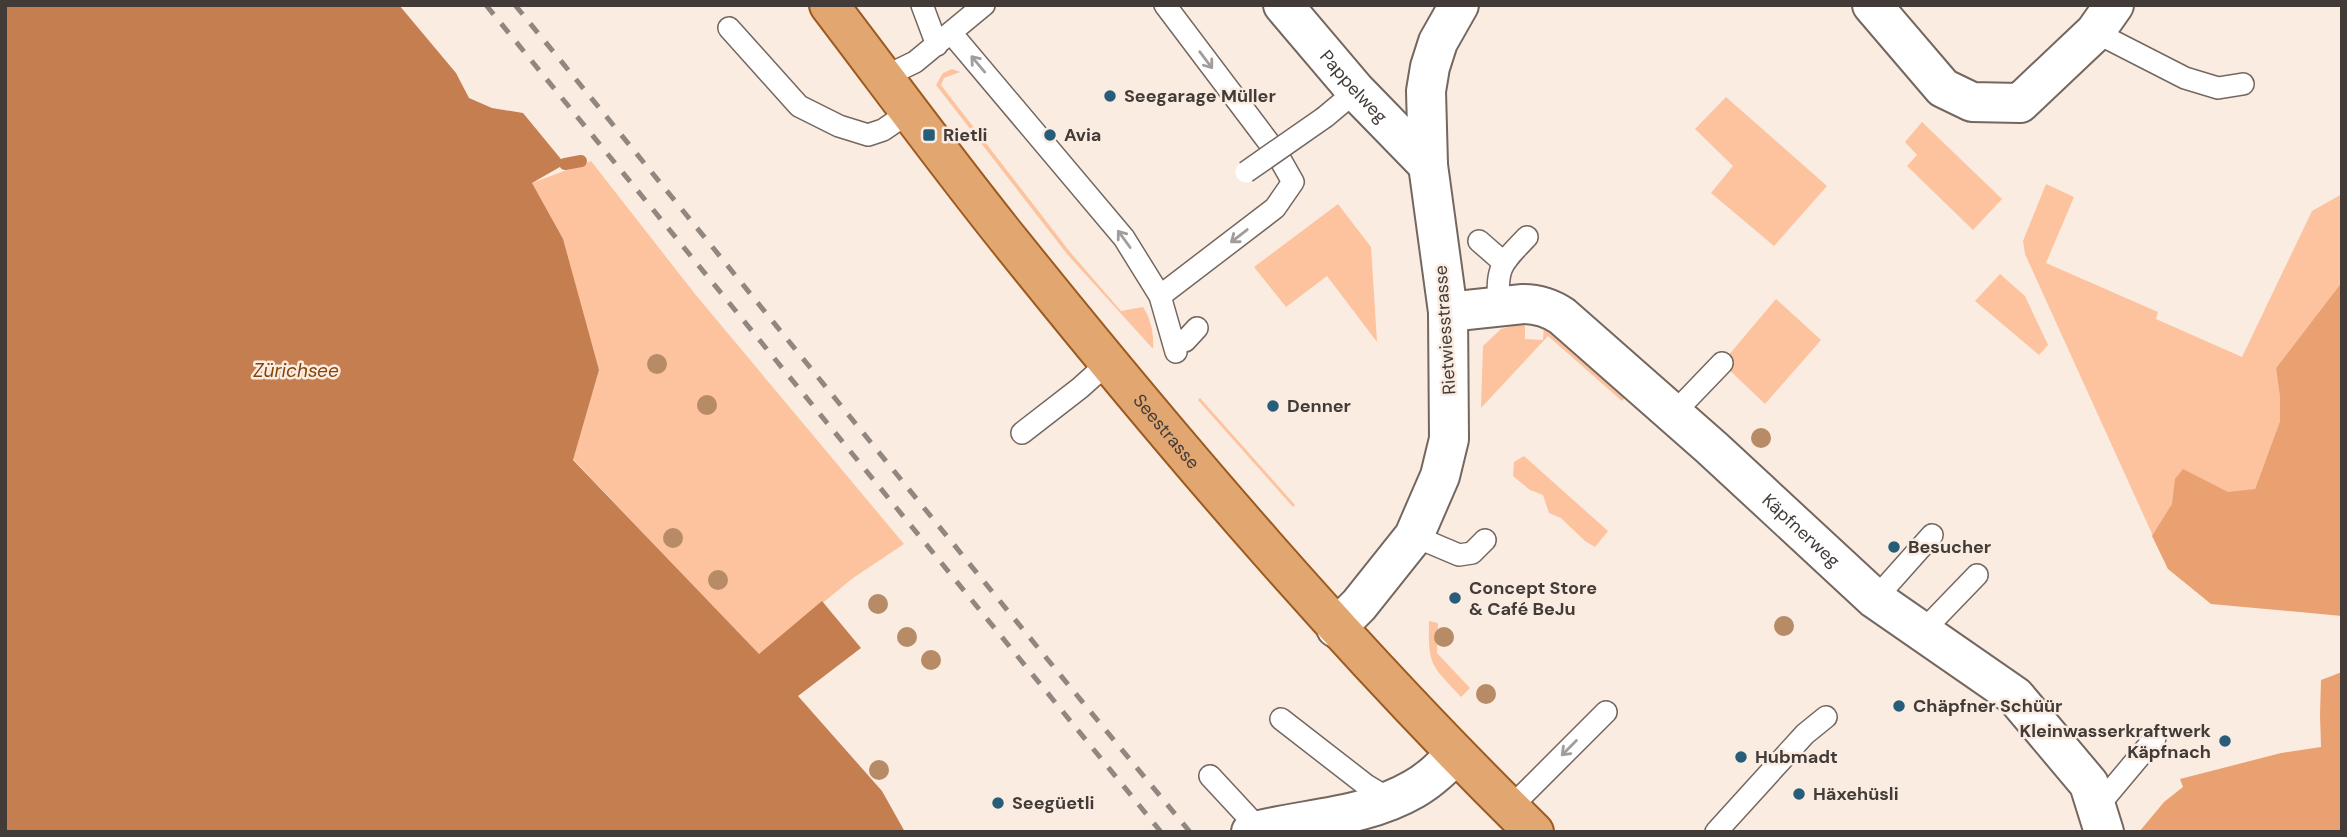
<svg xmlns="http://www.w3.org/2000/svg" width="2347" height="837" viewBox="0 0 2347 837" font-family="'DM Sans',sans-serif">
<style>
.green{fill:#fcc39e}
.forest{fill:#eaa171}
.water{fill:#c47e4f}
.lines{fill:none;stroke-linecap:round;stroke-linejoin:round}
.stream{stroke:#c47e4f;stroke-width:12}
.lane-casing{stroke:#74675f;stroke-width:24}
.street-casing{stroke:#74675f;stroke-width:42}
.secondary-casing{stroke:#74675f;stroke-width:42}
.primary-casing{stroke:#9d5a1f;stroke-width:42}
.lane{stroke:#fff;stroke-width:21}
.street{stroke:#fff;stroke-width:38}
.secondary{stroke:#fff;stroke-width:38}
.primary{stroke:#e2a671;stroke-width:38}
.rail{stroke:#918781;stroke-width:5;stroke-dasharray:12 12;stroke-linecap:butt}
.lane-bridge-casing{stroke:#74675f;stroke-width:24;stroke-linecap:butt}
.lane-bridge{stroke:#fff;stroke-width:21}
.tree{fill:#b68b66}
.oneway{stroke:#a09d9c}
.poi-dot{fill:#275d78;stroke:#fbece2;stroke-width:2.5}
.labels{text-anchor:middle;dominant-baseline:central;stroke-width:5;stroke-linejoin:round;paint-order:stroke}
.street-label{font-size:18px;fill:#423b38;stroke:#fbece2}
.poi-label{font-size:18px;font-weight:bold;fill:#423b38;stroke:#fbece2;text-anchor:start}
.water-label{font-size:19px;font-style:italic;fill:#854209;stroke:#fbece2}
</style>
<rect width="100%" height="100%" fill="#fbece2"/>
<!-- green -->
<path class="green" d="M952,69L960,72L944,78L941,85L1070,252L1121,311L1143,307C1151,319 1154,334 1153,349L1067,254L936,85L943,73Z
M1726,97L1827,186L1774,246L1711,193L1733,166L1695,129Z
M1922,122L2002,199L1973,230L1907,166L1917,155L1905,142Z
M591,161L695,294L904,544L853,578L759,655L573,459L599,370L532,183Z
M2046,184L2074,197L2046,263L2158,312L2156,319L2242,357L2312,211L2342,194V282L2276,368L2280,398V421L2255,489L2168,569L2025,254L2023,241Z
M1338,204L1371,247L1377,342L1327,276L1286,307L1254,267Z
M2000,274L2025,296L2048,345L2039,355L1975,301Z
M1776,299L1821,340L1765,404L1722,363Z
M1525,322V339L1543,340L1544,324L1627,395L1622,401L1548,336L1481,408L1483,346L1501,329Z
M1200,398L1295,505L1293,507L1198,400Z
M1524,456L1608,531L1595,547L1585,541L1561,518L1549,513L1543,495L1530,490L1513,476L1514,462Z
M1429,621L1438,623L1437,653L1470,688L1461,697C1431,664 1428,667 1429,621Z"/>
<!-- forest -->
<path class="forest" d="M2342,282V616L2211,604L2168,569L2152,536L2172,504L2175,479L2183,469L2228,492L2255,489L2280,421V398L2276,368Z
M2342,672V832H2139L2164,802L2183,787L2180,779L2281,753L2321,747L2320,715L2321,680Z"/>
<!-- water -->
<path class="water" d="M5,5H399L456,73L469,98L492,108L523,113L565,164L532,183L563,239L599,370L573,460L759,654L822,601L861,648L798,696L882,791L905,832H5Z"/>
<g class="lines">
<!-- stream -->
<path class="stream" d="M565,164L581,161"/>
<!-- lane casing -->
<g class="lane-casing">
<path id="lane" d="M922,5L937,45
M729,28L799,106L839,126L868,135L883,130L911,111
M2095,32L2185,78L2218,88L2243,84
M952,34L1124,238L1160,296L1176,352
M884,77L915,62L984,5
M1325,117L1356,91
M1479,241L1503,262
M1160,296L1275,208L1293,182L1276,152L1165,5
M1499,306C1496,267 1501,264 1527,237
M1185,341L1197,328
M1673,414L1722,363
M1022,433L1080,388L1109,362
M1414,536L1459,555L1472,553L1485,540
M1875,599L1932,535
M1921,633L1977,575
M1281,719L1366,785L1391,800
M1210,776L1260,830
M2098,806L2155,738
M1510,808L1606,712
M1716,832L1805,734L1826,717"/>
</g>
<!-- street casing -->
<g class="street-casing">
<g id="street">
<path id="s1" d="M1283,5L1356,91L1428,165"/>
<path d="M1872,5L1943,88L1972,102L2020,103L2095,32L2114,5"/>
<path id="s2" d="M1448,312L1523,304C1538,304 1550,308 1562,316L1712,448L1875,599L2015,696L2089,784L2104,832"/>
<path d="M1251,832C1306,818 1364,818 1414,789C1430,780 1443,767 1456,754"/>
</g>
</g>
<!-- secondary casing -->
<g class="secondary-casing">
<path id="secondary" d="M1336,628L1359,605L1414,536L1440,476L1449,439L1448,312L1428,165L1426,91L1430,67L1438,42L1459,5"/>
</g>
<!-- primary casing -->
<g class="primary-casing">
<g id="primary">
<path id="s3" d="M829,5C890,85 949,166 1012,244C1176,448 1347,648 1534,832"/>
</g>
</g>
<!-- lane -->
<use href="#lane" class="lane"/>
<!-- street -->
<use href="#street" class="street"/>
<!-- secondary -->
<use href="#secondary" class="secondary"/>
<!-- primary -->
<use href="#primary" class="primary"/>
<!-- rail -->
<path class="rail" d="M486,5L1161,832
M515,5C741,280 962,558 1190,832"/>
<!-- lane-bridge casing -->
<g class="lane-bridge-casing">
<path id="lane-bridge" d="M1246,172L1325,117"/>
</g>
<!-- lane-bridge -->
<use href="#lane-bridge" class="lane-bridge"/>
</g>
<!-- trees -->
<g class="tree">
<circle cx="657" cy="364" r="10"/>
<circle cx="707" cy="405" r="10"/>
<circle cx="1761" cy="438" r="10"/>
<circle cx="673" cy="538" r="10"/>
<circle cx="718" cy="580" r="10"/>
<circle cx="878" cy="604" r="10"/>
<circle cx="1784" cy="626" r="10"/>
<circle cx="907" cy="637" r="10"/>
<circle cx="1444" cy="637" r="10"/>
<circle cx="931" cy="660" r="10"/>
<circle cx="1486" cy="694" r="10"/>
<circle cx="879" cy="770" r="10"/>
</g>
<!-- one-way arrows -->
<defs><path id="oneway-shaft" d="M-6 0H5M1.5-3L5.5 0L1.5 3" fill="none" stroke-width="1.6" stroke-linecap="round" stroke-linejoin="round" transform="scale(1.75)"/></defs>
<g class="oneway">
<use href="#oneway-shaft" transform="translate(1206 60) rotate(53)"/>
<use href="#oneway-shaft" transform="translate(978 64) rotate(-130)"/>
<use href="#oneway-shaft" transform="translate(1239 236) rotate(142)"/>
<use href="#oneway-shaft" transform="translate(1124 239) rotate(-126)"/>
<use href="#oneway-shaft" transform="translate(1569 748) rotate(135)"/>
</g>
<!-- markers -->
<g class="poi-dot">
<circle cx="1110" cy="96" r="7"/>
<rect x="922" y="128" width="14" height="14" rx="3.5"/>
<circle cx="1050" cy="135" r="7"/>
<circle cx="1273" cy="406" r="7"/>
<circle cx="1894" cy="547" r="7"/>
<circle cx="1455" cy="598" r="7"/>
<circle cx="1899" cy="706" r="7"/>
<circle cx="2225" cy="741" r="7"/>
<circle cx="1741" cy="757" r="7"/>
<circle cx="1799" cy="794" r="7"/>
<circle cx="998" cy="803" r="7"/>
</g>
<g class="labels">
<!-- street labels -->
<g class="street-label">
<text stroke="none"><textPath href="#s1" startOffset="108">Pappelweg</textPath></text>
<text transform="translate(1445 330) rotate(-94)">Rietwiesstrasse</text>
<text stroke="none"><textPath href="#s3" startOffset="544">Seestrasse</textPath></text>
<text stroke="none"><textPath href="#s2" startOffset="438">Käpfnerweg</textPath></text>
</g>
<!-- poi labels -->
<g class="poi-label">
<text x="1124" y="96">Seegarage Müller</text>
<text x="943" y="135">Rietli</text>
<text x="1064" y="135">Avia</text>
<text x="1287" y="406">Denner</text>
<text x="1908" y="547">Besucher</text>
<text x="1469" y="588">Concept Store<tspan x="1469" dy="21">&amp; Café BeJu</tspan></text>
<text x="1913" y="706">Chäpfner Schüür</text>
<text x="2211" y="731" text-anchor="end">Kleinwasserkraftwerk<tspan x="2211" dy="21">Käpfnach</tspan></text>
<text x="1755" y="757">Hubmadt</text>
<text x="1813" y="794">Häxehüsli</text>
<text x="1012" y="803">Seegüetli</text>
</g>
<!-- water labels -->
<g class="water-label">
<text x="296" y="370">Zürichsee</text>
</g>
</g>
<!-- border -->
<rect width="2347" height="837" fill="none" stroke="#423b38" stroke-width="14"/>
</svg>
